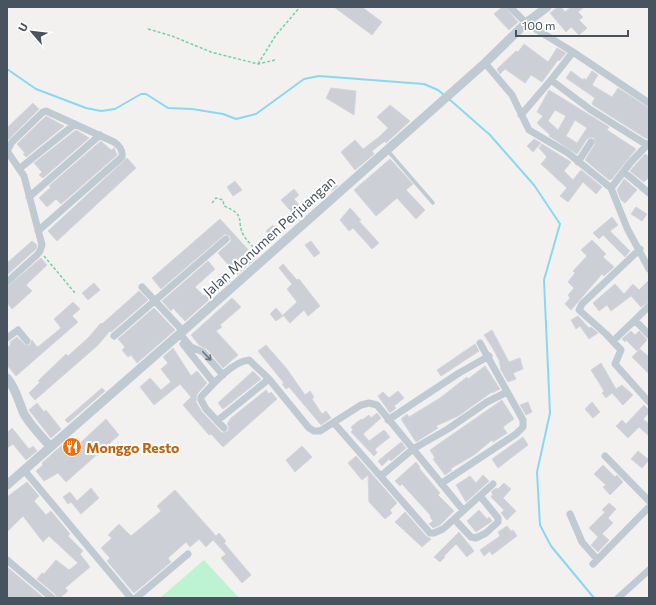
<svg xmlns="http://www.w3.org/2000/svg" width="656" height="605" viewBox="0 0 656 605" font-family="Commissioner,sans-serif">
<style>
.green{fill:#bdf2d3}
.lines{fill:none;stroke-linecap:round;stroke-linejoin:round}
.stream{stroke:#87d9f1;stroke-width:2}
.building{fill:#cccfd5;stroke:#d4d6dc;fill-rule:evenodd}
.path{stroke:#72d2a5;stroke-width:1.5;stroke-dasharray:3 2;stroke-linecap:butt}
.service{stroke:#c0cad3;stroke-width:3.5}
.minor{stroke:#c0cad3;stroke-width:7}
.tertiary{stroke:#c0cad3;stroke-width:9}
.oneway{stroke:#6b7782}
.labels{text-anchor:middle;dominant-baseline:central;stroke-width:4;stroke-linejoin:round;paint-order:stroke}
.street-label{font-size:14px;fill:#47535f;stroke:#fff}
.food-label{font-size:14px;font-weight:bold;fill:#c56008;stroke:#fff;text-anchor:start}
</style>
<rect width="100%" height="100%" fill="#f3f0f0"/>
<!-- green -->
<path class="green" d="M204,560L239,598H160Z"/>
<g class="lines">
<!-- stream -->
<path class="stream" d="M7,69L36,89L86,108L101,111L115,109L141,94H146L168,108L192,109L223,114L236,119L256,114L304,79L319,76L424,84L438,90L444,95
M449,99L490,135L534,185L560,224L544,280L550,413L537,472L540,525L551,546L594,598"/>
</g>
<!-- building -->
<path class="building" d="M334,7H362L382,22L372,35Z
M502,7H505L518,22L509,30L494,14Z
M558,7H561L565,12L571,7H584L578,12L583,17L579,20L587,28L579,35L571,27L566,32L550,13Z
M524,44L548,62L557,48L566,53L559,61L558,60L542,82L531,75L525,83L505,69L500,74L497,69L516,51L518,52Z
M571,71L583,80L584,78L586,80L592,71L598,75L592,85L612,97L618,88L649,108V138L647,139L593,105L592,103L595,98L566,78Z
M331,88L356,91L354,115L326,98Z
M549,90L609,127L607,130L636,149L612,179L609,180L585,160L595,144L594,138L591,137L587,139L577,154L549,136L550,135L537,123L543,116L537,112ZM555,110L566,116L558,130L548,121ZM575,120L587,128L577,143L566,136Z
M33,103L39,109L7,141V128Z
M390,105L410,121L386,143L385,141L372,151L374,154L355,170L341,152L355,140L363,149L379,137L388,128L377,117Z
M46,116L64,126L26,157L23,154L25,153L17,144Z
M76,130L89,138L43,178L39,175L42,172L34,163Z
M534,139L541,143L533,152L527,146Z
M101,141L111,150L114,148L117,155L61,204L56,199L47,207L39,198L51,187L49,186Z
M542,144L571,162L564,171L573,180L581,170L602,187L596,194L583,182L568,202L560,196L567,188L541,164L547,157L539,148Z
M645,154L649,157V177L644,182L630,171Z
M127,158L136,168L57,241L48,231Z
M390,159L413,184L406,190L425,210L416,219L397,198L376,216L354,190Z
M331,178L338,186L331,191L325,185Z
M624,179L637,190L625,203L621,200L617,190Z
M235,181L242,190L233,196L227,187Z
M294,189L299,195L294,199L305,212L297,218L281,200Z
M636,207L647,214L642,221L631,214Z
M350,208L361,220L359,221L379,243L372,249L353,228L349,231L340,220Z
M612,217L618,225L610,231L630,251L625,257L603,235L599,239L593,233Z
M220,219L254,256L255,254L257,257L237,275L218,253L231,241L230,236L225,234L161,289L152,278Z
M273,225L280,233L273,239L266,231Z
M592,240L606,254L603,257L614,267L604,276L602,274L571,310L565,304L570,298L568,295L574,288L568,282L575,273L573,271L587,256L581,250Z
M32,241L37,245L36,249L7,275V263Z
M311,241L320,253L314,257L305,245Z
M41,258L47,265L26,285L32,291L12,309L7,303V287Z
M208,261L215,269L195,287L204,296L206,294L211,298L185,321L173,308L171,311L162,301Z
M283,264L297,280L299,279L320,306L308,316L304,310L290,323L283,315L297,302L287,289L292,284L279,268Z
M649,280V301L641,307L631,296L611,311L607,305L599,311L593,303L615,284L624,294L633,284L639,290Z
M94,283L100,290L88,300L82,293Z
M139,291L148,300L111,332L110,331L97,346L35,400L29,393L40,382L38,381L66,354L68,356L88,338L101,323L102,324Z
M232,298L241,307L220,325L222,327L216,331L238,355L223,368L207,349L199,345L191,335Z
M73,302L80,309L72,316L78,322L16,376L7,365V348L11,344L10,342L17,337L25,345H30L32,340L37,347L39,346L61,328L54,319Z
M154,308L175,330L137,363L131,355L128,357L122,350L125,347L118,339Z
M276,308L283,316L276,321L270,314Z
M578,316L589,328L591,327L598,333L589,339L580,326L576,329L571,320Z
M492,330L509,362L520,358L523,369L513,373L516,379L508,382L501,370L499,360L492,347L484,335Z
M631,331L635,335L639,331L647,340L637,351L626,340L625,342L622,339Z
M475,344L479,351L441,376L437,370Z
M266,345L287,369L305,395L310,391L314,397L312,399L322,414L326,411L331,418L321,425L289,387L286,389L282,384L284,383L258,351Z
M173,348L191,376L197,371L207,383L197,394L196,402L202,412L222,433L228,431L229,427L227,424L231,418L266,390L269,394L271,392L277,399L223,447L211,434L209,435L183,405L191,397L180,384L154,405L140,387L150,378L161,390L171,382L161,369L168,363L163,357Z
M640,349L649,357V374L632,357Z
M601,363L616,389L622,385L633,395L623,405L612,393L606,398L602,393L604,391L591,370Z
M485,366L500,389L492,393V392L458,416L436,426L438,428L416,442L401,419L407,414L409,417L440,398L467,377L468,379Z
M253,371L261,379L223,409L218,403Z
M102,388L105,391L68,423L65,420Z
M398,391L404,398L394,406L396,408L390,413L378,396L383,392L389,398Z
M502,400L514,419L503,427L507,433L493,442L492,440L474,455L450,469L452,470L445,475L433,459L435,458L430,450Z
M528,402L532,412L526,415L520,405Z
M592,402L600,412L593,418L585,409Z
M37,403L44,412L46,410L61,429L51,438L29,410Z
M644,405L649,410V413L643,419L649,424V436L639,427L628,438L616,426L622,420L626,424Z
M377,413L381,418L363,434L369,441L384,430L390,437L375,449L377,453L374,456L351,432L353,430L351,427L361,419L362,420L369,415L371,418Z
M106,419L119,435L66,482L58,473L44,481L36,471L43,465L42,463L71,437L78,445Z
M12,428L29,449L33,446L37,451L26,460L13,444L7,448V433Z
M523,437L528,445L498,468L492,459Z
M401,442L406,448L391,461L389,459L382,466L378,461Z
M302,446L312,457L295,472L286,460Z
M638,451L649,460L642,468L631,459Z
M356,456L397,503L390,510L392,513L385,519L369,502L368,475L362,480L348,463Z
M416,462L420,467L419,468L440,493L438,495L454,511L440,525L433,528L429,524L433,521L430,517L431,516L402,484L400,486L395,481Z
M603,465L615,477L617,475L623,482L610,495L603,487L606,485L594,474Z
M483,475L489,481L466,502L456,485L470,476L476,483Z
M27,482L39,496L34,501L46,515L51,511L70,534L68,536L83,551L80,554L90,567L65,588L68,591L60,598H57L55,594L37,579L42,573L44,574L56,560L69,570L78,563L49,536L43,542L23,516L7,532V497Z
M504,483L511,489L503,498L516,511L507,520L501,513L504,510L491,497L493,494L491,492L496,488L498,489Z
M91,488L99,498L81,514L71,502L68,504L63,497L70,492L77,501Z
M175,490L216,536L219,533L226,541L224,543L251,575L242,583L221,558L226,554L213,540L206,547L199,539L190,547L186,542L168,558L171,562L134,593L107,561L110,558L101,548L112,538L108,535L119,524L131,536L161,511L157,506Z
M609,503L616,509L608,518L613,523L602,534L609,540L598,552L591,545L598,537L589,528L605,512L602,510Z
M479,510L487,519L489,517L492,521L476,532L467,521Z
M405,512L426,536L431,539L422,547L395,522Z
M507,526L511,531L513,530L517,536L492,555L490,551L484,556L480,550L500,536L498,532Z
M459,532L474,551L467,557L456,544L444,556L445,557L440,562L434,557Z
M7,567L44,598H7Z"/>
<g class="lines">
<!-- path -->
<path class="path" d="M148,29L172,36L211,52L258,64L275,60
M258,64L276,35L300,7
M212,203L216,198L223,200L224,206C248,216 235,221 244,236C248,242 254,248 259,253
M44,256L75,293"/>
<!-- service -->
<path class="service" d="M388,151L433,203"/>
<!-- minor -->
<path class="minor" d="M510,7L526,23L573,52L649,103
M485,63L512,95L529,130L568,153L611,188
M551,80L573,52
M521,115L551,80L591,110L647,145
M649,143L631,162L611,188L627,228L649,269
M578,162L591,142
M19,169L75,124
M624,172L649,193
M29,197L100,135
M640,249L582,304L579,310L606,334L621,350L615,364L649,402
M7,282L37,255L40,251L42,245L24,176L7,151L12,142L43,112L46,111L114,142C120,146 123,150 122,157L38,231
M142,287L183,331
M649,306L635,320L649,335
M180,334L191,347L203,352L223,375
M114,336L226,239
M7,338L18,330L27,341
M613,341L635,320
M183,344L214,383
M388,420L459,373L489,356
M217,421L269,379
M334,423L430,533H434L443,529L493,484
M224,428L206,409L201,400V397C212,385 233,361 249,360L269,379L309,428L314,431H320L361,405L369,403L377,405L463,510
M605,456L649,501
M24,470L131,598
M382,475L413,449L448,429L487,402L507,392
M442,483L516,434L523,427V420L480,343
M570,514L582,542L597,559
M455,520L471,537L476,538L486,533L498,522V518L481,497
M7,560L52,598
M593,564L649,507
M136,598L188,554
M618,598L649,570"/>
<!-- tertiary -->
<path class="tertiary" d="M7,378C17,390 18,401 24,414C31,426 41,436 50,446
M7,485L183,331L485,63L526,23L547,7"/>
</g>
<!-- one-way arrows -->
<defs><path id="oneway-shaft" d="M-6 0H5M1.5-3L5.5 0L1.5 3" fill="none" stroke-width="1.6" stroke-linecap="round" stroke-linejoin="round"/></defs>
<use class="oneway" href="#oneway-shaft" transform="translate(207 356) rotate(46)"/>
<!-- icons -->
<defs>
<g id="restaurant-disc" transform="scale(1)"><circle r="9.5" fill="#e8710a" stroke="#fff"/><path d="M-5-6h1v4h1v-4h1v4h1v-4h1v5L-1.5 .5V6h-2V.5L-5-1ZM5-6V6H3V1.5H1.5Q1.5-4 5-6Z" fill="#fff"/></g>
</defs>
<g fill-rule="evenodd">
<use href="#restaurant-disc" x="72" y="447"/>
</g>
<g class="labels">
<!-- street labels -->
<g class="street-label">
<text transform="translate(269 236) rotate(-42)">Jalan Monumen Perjuangan</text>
</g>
<!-- food labels -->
<g class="food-label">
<text x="86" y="447">Monggo Resto</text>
</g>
</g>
<!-- border -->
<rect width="656" height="605" fill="none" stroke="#47535f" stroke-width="16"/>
<!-- north arrow -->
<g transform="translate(32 32) rotate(298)" stroke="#ffffff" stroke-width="3" paint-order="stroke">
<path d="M0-3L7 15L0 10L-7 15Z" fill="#47535f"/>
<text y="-6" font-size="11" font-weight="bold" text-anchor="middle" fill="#47535f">U</text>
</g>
<!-- scale -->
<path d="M516 30v6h112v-6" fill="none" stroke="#47535f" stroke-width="2"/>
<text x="522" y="30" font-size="12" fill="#47535f" stroke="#ffffff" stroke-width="3" paint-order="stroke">100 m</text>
</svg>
